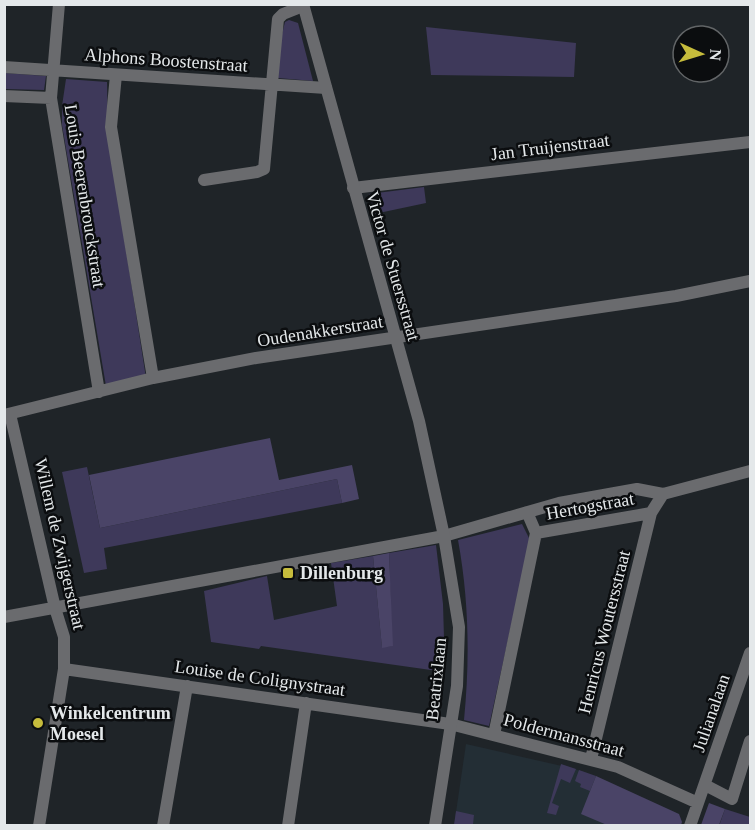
<svg xmlns="http://www.w3.org/2000/svg" width="755" height="830" viewBox="0 0 755 830" font-family="Georgia,serif">
<style>
.built{fill:#232e35}
.green{fill:#3e395a}
.forest{fill:#4a4467}
.lines{fill:none;stroke-linecap:round;stroke-linejoin:round}
.minor{stroke:#6a6b6e;stroke-width:12}
.tertiary{stroke:#6a6b6e;stroke-width:12}
.poi-dot{fill:#c6bc3c;stroke:#0b0d0f;stroke-width:2}
.labels{text-anchor:middle;dominant-baseline:central;stroke-width:5;stroke-linejoin:round;paint-order:stroke}
.street-label{font-size:18px;fill:#e4e8ea;stroke:#0b0d0f}
.poi-label{font-size:18px;font-weight:bold;fill:#e4e8ea;stroke:#0b0d0f;text-anchor:start}
</style>
<rect width="100%" height="100%" fill="#1f2428"/>
<!-- built -->
<path class="built" d="M466,744L575,769L594,776L679,817L677,826H454Z"/>
<!-- green -->
<path class="green" d="M289,20L298,23L313,81L278,78L281,38L285,22Z
M426,27L576,43L574,77L431,75Z
M5,73L46,76L44,90L5,89Z
M66,79L107,82L108,134L146,378L106,386L62,125V106Z
M424,187L426,203L374,214L369,194Z
M87,467L100,528L337,479L342,503L104,548L107,569L84,573L62,472Z
M522,524L530,540L489,726L464,720C470,659 469,600 458,540Z
M436,545L443,604L445,672L261,646L259,649L211,642L204,591L267,576L274,620L337,606L331,563L373,556L382,647L392,646L389,553Z
M561,764L576,769L570,783L561,779L552,803L559,806L556,815L547,813Z
M579,770L596,776L590,791L580,787L581,784L575,781Z
M725,809L750,817V825L719,826Z
M456,811L474,815L473,824L478,825H454Z"/>
<!-- forest -->
<path class="forest" d="M270,438L279,480L352,465L359,499L342,503L337,479L100,528L89,475Z
M389,553L393,646L382,648L373,556Z
M596,776L679,814L682,822L681,825H607L581,814Z
M709,803L725,809L719,825H701Z"/>
<g class="lines">
<!-- minor -->
<path class="minor" d="M59,4L51,98L99,392
M4,67L326,88
M116,75L111,127L153,378
M4,96L51,98
M204,180L257,172L264,169L278,19L283,14L303,6
M353,188L750,142
M10,414L55,608L64,637V669L39,826
M4,415L153,378L256,358L676,296L750,281
M527,512L536,533L651,513
M4,617L444,536L559,503L637,489L663,494L750,471
M64,669L450,724L618,767L698,803
M494,735L536,533
M591,759L651,513L663,494
M705,785L732,799L750,741
M163,826L187,686
M288,826L306,703
M690,826L750,653"/>
<!-- tertiary -->
<path class="tertiary" d="M303,4L419,421L444,536L459,627L457,686L435,826"/>
</g>
<!-- markers -->
<g class="poi-dot">
<rect x="282" y="567" width="12" height="12" rx="3"/>
<circle cx="38" cy="723" r="6"/>
</g>
<g class="labels">
<!-- street labels -->
<g class="street-label">
<text transform="translate(166 60) rotate(4)">Alphons Boostenstraat</text>
<text transform="translate(550 147) rotate(-7)">Jan Truijenstraat</text>
<text transform="translate(85 196) rotate(81)">Louis Beerenbrouckstraat</text>
<text transform="translate(393 266) rotate(74)">Victor de Stuersstraat</text>
<text transform="translate(320 331) rotate(-9)">Oudenakkerstraat</text>
<text transform="translate(590 506) rotate(-10)">Hertogstraat</text>
<text transform="translate(60 544) rotate(77)">Willem de Zwijgerstraat</text>
<text transform="translate(604 632) rotate(-76)">Henricus Woutersstraat</text>
<text transform="translate(260 678) rotate(8)">Louise de Colignystraat</text>
<text transform="translate(436 679) rotate(-84)">Beatrixlaan</text>
<text transform="translate(711 713) rotate(-71)">Julianalaan</text>
<text transform="translate(564 735) rotate(15)">Poldermansstraat</text>
</g>
<!-- poi labels -->
<g class="poi-label">
<text x="300" y="573">Dillenburg</text>
<text x="50" y="713">Winkelcentrum<tspan x="50" dy="21">Moesel</tspan></text>
</g>
</g>
<!-- border -->
<rect width="755" height="830" fill="none" stroke="#e4e8ea" stroke-width="12"/>
<!-- north arrow -->
<g transform="translate(701 54) rotate(94)"><circle r="28" fill="#0b0d0f" stroke="#626567" stroke-width="1.5"/>
<path d="M0-4.5L10 22L0 15L-10 22Z" fill="#c6bc3c"/>
<text y="-9" font-size="16" font-weight="bold" text-anchor="middle" fill="#e4e8ea">N</text>
</g>
</svg>
